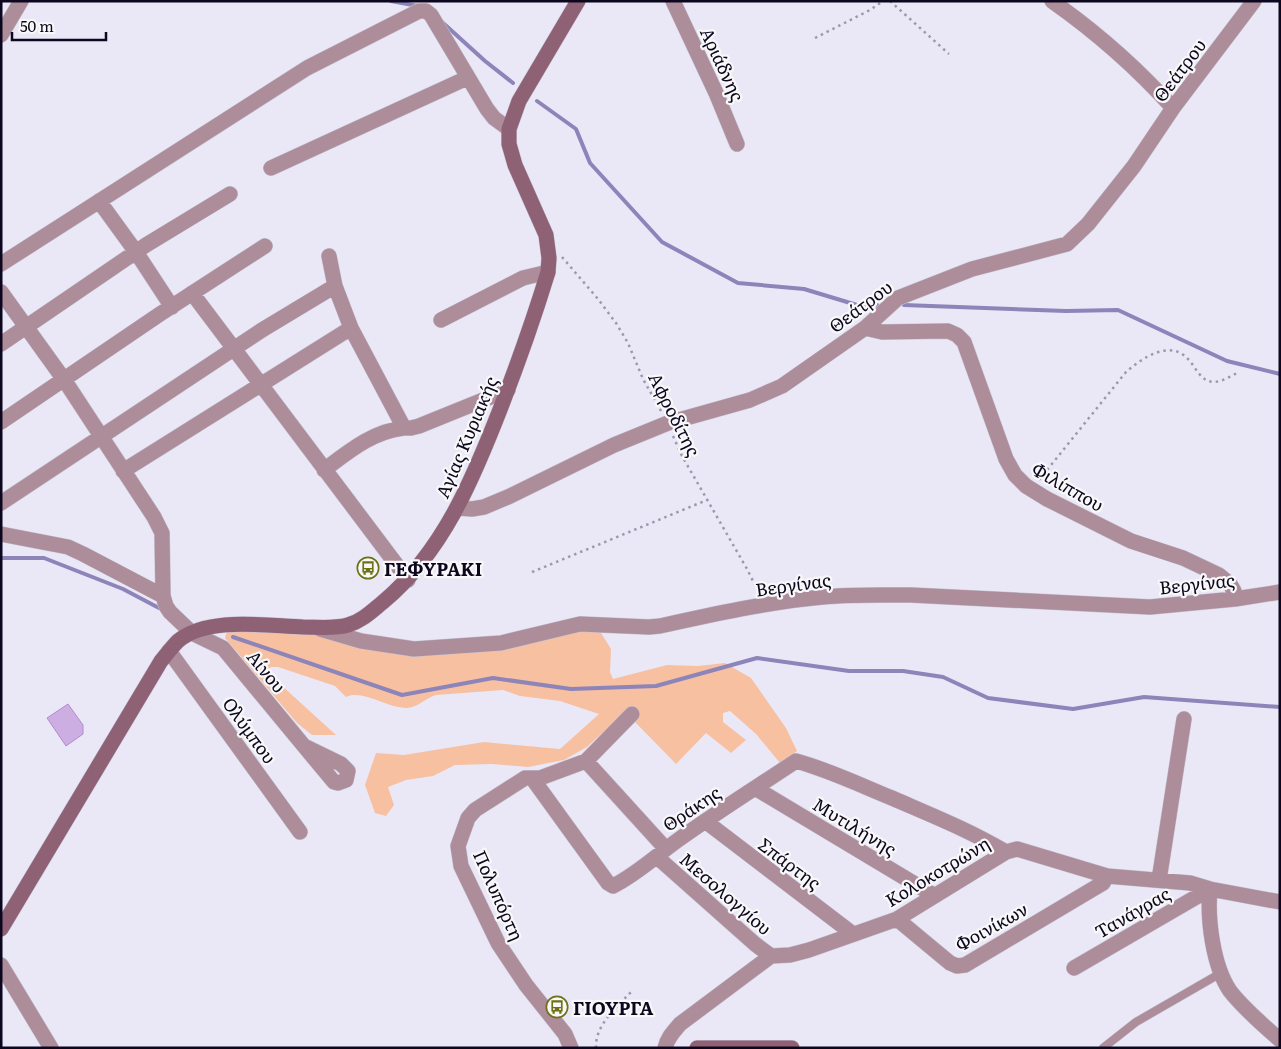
<svg xmlns="http://www.w3.org/2000/svg" width="1281" height="1049" viewBox="0 0 1281 1049" font-family="Literata,serif">
<style>
.green{fill:#f7c0a1}
.lines{fill:none;stroke-linecap:round;stroke-linejoin:round}
.stream{stroke:#8d84ba;stroke-width:4}
.building{fill:#cdaee3;stroke:#b28cca}
.lane-casing{stroke:#c6c4d4;stroke-width:9}
.street-casing{stroke:#c6c4d4;stroke-width:16}
.secondary-casing{stroke:#c6c4d4;stroke-width:16}
.path{stroke:#9c99ab;stroke-width:2.5;stroke-dasharray:2.5 4;stroke-linecap:butt}
.lane{stroke:#ae8d9b;stroke-width:8}
.street{stroke:#ae8d9b;stroke-width:15}
.secondary{stroke:#8f6175;stroke-width:15}
.labels{text-anchor:middle;dominant-baseline:central;stroke-width:4.5;stroke-linejoin:round;paint-order:stroke}
.street-label{font-size:18px;fill:#0c061e;stroke:#f8f8f8}
.poi-label{font-size:18px;font-weight:bold;fill:#0c061e;stroke:#f8f8f8;text-anchor:start}
</style>
<rect width="100%" height="100%" fill="#eae8f7"/>
<!-- green -->
<path class="green" d="M598,628L611,649L610,672L613,679L667,665L698,666L725,663L751,678L786,728L797,751L780,763L756,734L730,711L723,713V722L746,740L731,753L706,733L676,764L634,721L624,713L587,747L564,760L528,767L492,764L455,765L433,776L406,780L388,787L394,805L386,816L375,813L365,785L376,753L404,755L484,742L560,749L599,714L560,701L520,696L503,690L436,695C425,698 419,707 407,708C388,709 363,689 346,697L335,686L278,667H271L269,669V674L336,735H312L297,723L225,638L227,631L316,630L415,651Z"/>
<g class="lines">
<!-- stream -->
<path class="stream" d="M391,1L418,6
M442,22L485,61L513,83
M537,101L576,129L590,163L662,242L738,283L804,289L857,305H877
M904,305L1066,311L1118,310L1227,361L1280,374
M1,558H44L123,589L159,608
M233,637L402,695L493,678L571,689L656,686L757,658L849,671H903L943,677L988,698L1073,709L1144,697L1280,707"/>
</g>
<!-- building -->
<path class="building" d="M68,704L83,725V734L66,746L47,718Z"/>
<g class="lines">
<!-- lane casing -->
<g class="lane-casing">
<path id="lane" d="M1103,1048L1136,1022L1221,973"/>
</g>
<!-- street casing -->
<g class="street-casing">
<path id="street" d="M673,1L716,93L737,144
M1052,1C1096,32 1137,68 1173,108
M1,35L21,1
M271,168L467,78
M99,201L136,252L172,307
M329,256L335,286L351,328L404,428H411L419,426L508,390
M1,264L307,68L419,11H426L431,15L487,109L494,118L509,129
M1,292L65,381L154,517L162,533L163,596L166,606L170,612L192,633L223,648L304,746L341,764L348,771L346,780L338,783L334,782L304,746
M192,293L408,580
M441,320L523,278L548,272
M865,328L882,332L948,331L957,335L964,342L1006,459L1015,475L1026,486L1047,499L1131,541L1183,558L1219,575L1230,584L1234,591L1235,599
M1,344L146,245L230,194
M1,422L160,314L265,246
M324,470C348,452 373,431 404,428
M123,471L351,328
M1,503L262,330L335,286
M457,508L472,509L484,507L508,497L614,445L668,423L750,400L782,386L865,328L898,298L972,269L1067,244L1088,224L1134,166L1173,108L1254,1
M1,534L68,547L83,554L163,596
M320,629L361,641L414,649L501,643L580,624L649,627L660,626C714,614 768,602 823,597C852,594 882,595 911,595L1150,607L1235,599L1280,592
M169,651L300,832
M586,761L666,849
M532,778L608,883L613,886C637,874 657,855 678,840C717,812 757,787 796,761C829,770 860,785 892,798C931,815 969,830 1006,852
M755,788L935,896
M705,821L853,934
M657,857L755,944L771,956
M1159,880L1184,719
M897,919L950,963L957,966L965,965L1103,883L1107,876
M1,965L51,1048
M1074,968L1210,889L1280,902
M571,1048L565,1034L526,985L498,943L461,866L458,846L468,818L475,810L525,778H540L586,761L632,714
M665,1048C667,1038 674,1031 680,1024L771,956L790,955L809,950L897,919L1006,852L1017,849L1107,876L1190,883L1210,889C1207,919 1213,966 1230,991C1244,1009 1263,1025 1280,1040"/>
</g>
<!-- secondary casing -->
<g class="secondary-casing">
<path id="secondary" d="M1,929L161,661C166,655 172,647 178,641C208,616 267,626 303,627C317,627 335,629 348,625C362,621 372,611 383,602C443,552 473,479 501,407C518,363 534,318 548,272L549,258L546,235L515,165L509,144V129L519,101L578,1
M697,1048H792"/>
</g>
<!-- path -->
<path class="path" d="M890,1L949,54
M815,38L870,10L883,1
M562,257L598,299L616,323L628,343L643,379L661,411
M673,436L682,456L747,569L759,593
M1039,480L1126,372C1142,358 1170,339 1188,359C1196,367 1200,381 1213,382C1222,382 1231,376 1239,372
M532,572L707,500
M596,1048C595,1025 616,1008 631,992"/>
<!-- lane -->
<use href="#lane" class="lane"/>
<!-- street -->
<use href="#street" class="street"/>
<!-- secondary -->
<use href="#secondary" class="secondary"/>
</g>
<!-- icons -->
<defs>
<g id="bus-ring" transform="scale(1.125)"><circle r="9.5" fill="#f8f8f8" stroke="#6e7116" stroke-width="1.5"/><path d="M-5-6H5V4H4V6H2V4H-2V6H-4V4H-5ZM-3.5-4V0h7V-4ZM-3.5 1.2v1.5H-2V1.2ZM2 1.2v1.5H3.5V1.2Z" fill="#6e7116"/></g>
</defs>
<g fill-rule="evenodd">
<use href="#bus-ring" x="368" y="568"/>
<use href="#bus-ring" x="557" y="1007"/>
</g>
<g class="labels">
<!-- street labels -->
<g class="street-label">
<text transform="translate(723 64) rotate(65)">Αριάδνης</text>
<text transform="translate(1179 70) rotate(-53)">Θεάτρου</text>
<text transform="translate(860 306) rotate(-37)">Θεάτρου</text>
<text transform="translate(675 414) rotate(63)">Αφροδίτης</text>
<text transform="translate(466 437) rotate(-67)">Αγίας Κυριακής</text>
<text transform="translate(1068 486) rotate(30)">Φιλίππου</text>
<text transform="translate(1197 583) rotate(-6)">Βεργίνας</text>
<text transform="translate(793 584) rotate(-8)">Βεργίνας</text>
<text transform="translate(267 671) rotate(50)">Αίνου</text>
<text transform="translate(250 730) rotate(54)">Ολύμπου</text>
<text transform="translate(691 808) rotate(-34)">Θράκης</text>
<text transform="translate(855 826) rotate(31)">Μυτιλήνης</text>
<text transform="translate(790 863) rotate(37)">Σπάρτης</text>
<text transform="translate(937 871) rotate(-31)">Κολοκοτρώνη</text>
<text transform="translate(726 893) rotate(41)">Μεσολογγίου</text>
<text transform="translate(499 895) rotate(66)">Πολυπόρτη</text>
<text transform="translate(1132 912) rotate(-30)">Τανάγρας</text>
<text transform="translate(991 926) rotate(-29)">Φοινίκων</text>
</g>
<!-- poi labels -->
<g class="poi-label">
<text x="384" y="568">ΓΕΦΥΡΑΚΙ</text>
<text x="573" y="1007">ΓΙΟΥΡΓΑ</text>
</g>
</g>
<!-- border -->
<rect width="1281" height="1049" fill="none" stroke="#0c061e" stroke-width="5"/>
<!-- scale -->
<path d="M12 32v8h94v-8" fill="none" stroke="#0c061e" stroke-width="2.5"/>
<text x="20" y="32" font-size="15" fill="#0c061e" stroke="#f8f8f8" stroke-width="4" paint-order="stroke">50 m</text>
</svg>
